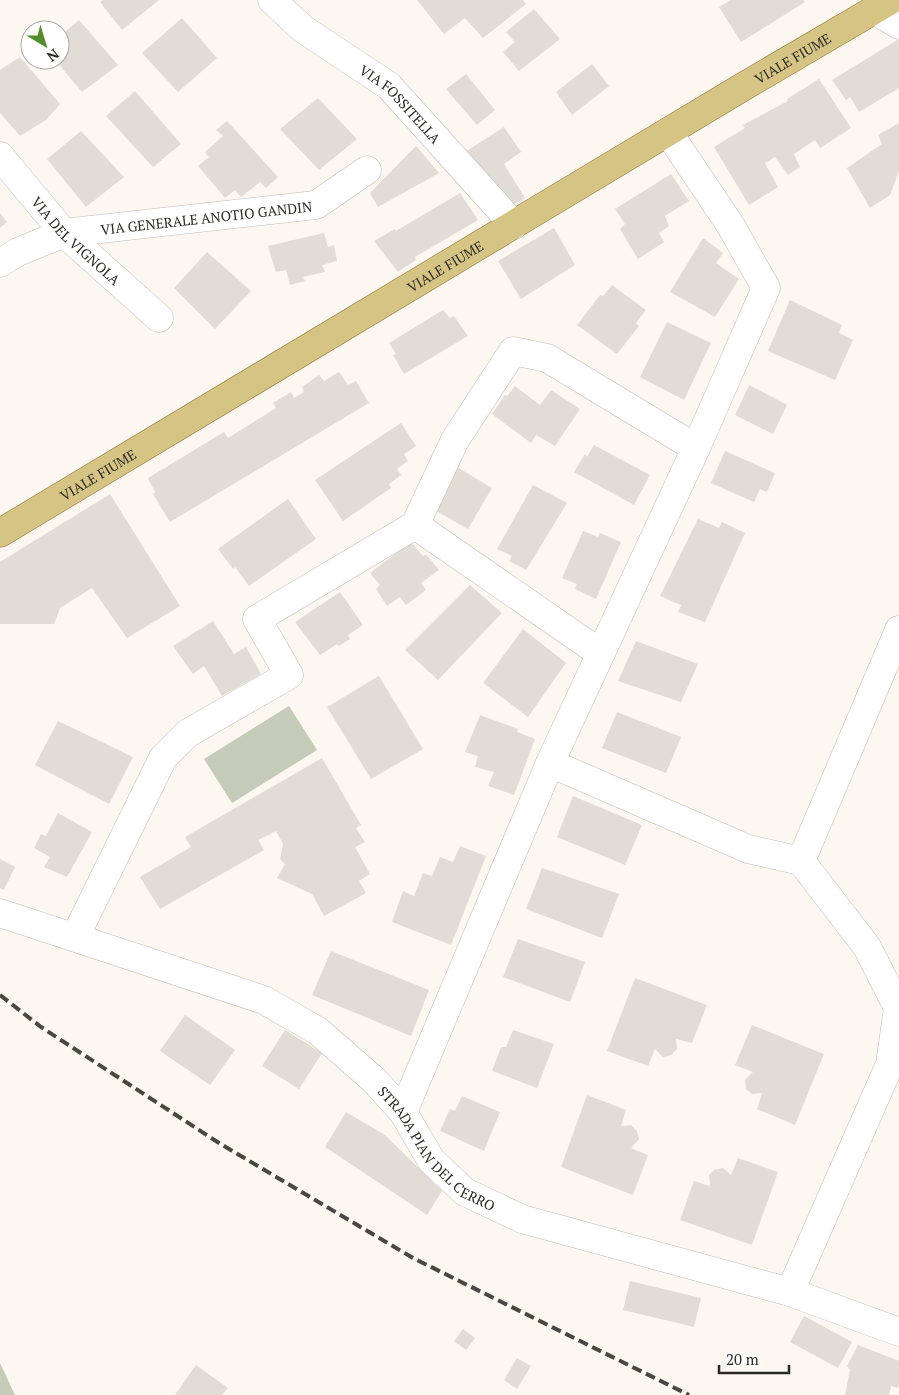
<svg xmlns="http://www.w3.org/2000/svg" width="899" height="1395" viewBox="0 0 899 1395" font-family="'PT Serif',serif">
<style>
.green{fill:#c4cbb9}
.building{fill:#e1dcd5}
.lines{fill:none;stroke-linecap:round;stroke-linejoin:round}
.minor-casing{stroke:#c1bcb5;stroke-width:29}
.major-casing{stroke:#89742f;stroke-width:29}
.minor{stroke:#fff;stroke-width:28}
.major{stroke:#d6c485;stroke-width:28}
.rail{stroke:#494743;stroke-width:4;stroke-dasharray:10 5;stroke-linecap:butt}
.labels{text-anchor:middle;dominant-baseline:central;stroke-width:4.5;stroke-linejoin:round;paint-order:stroke}
.street-label{font-size:14px;fill:#2b2926;stroke:#fff}
</style>
<rect width="100%" height="100%" fill="#fcf7f0"/>
<!-- green -->
<path class="green" d="M289,706L317,750L232,803L204,759Z
M0,1363L15,1395H0Z"/>
<!-- building -->
<path class="building" d="M103,0H159L122,30L100,2Z
M417,0H523L526,4L483,38L465,18L444,34Z
M731,0H803L805,2L741,42L719,7Z
M534,9L560,39L519,71L503,52L515,42L506,32Z
M182,18L217,58L178,92L142,53Z
M79,20L118,65L82,92L55,60H60V36Z
M899,39V88L859,112L850,97L846,100L832,80Z
M20,57L60,104L46,120L20,136L0,113V70Z
M592,64L609,86L572,115L556,92Z
M466,74L495,110L477,125L446,89Z
M819,79L851,128L820,148L815,140L794,154L800,167L788,175L775,157L765,163L778,187L749,205L714,147L745,128L743,125L788,101L787,99Z
M135,91L181,144L153,167L106,116Z
M318,98L357,139L319,170L280,129Z
M227,121L278,177L266,188L260,182L241,197L235,190L225,198L198,166L209,157L205,152L223,136L216,130Z
M899,123V171L890,195L870,208L847,168L882,144L878,135Z
M504,127L521,152L504,164L525,198L503,211L462,154Z
M81,131L124,177L86,207L47,159Z
M416,146L439,173L378,207L370,193Z
M671,174L689,201L665,216L669,226L659,233L664,242L638,259L620,229L625,224L615,209Z
M460,193L478,220L415,257L416,260L398,272L374,241L395,229L396,231Z
M0,213L7,222L0,228Z
M554,228L575,265L521,299L498,261Z
M324,233L328,247L334,245L337,261L322,265L325,272L303,277L305,281L290,285L286,270L276,272L268,246Z
M703,238L723,253L716,263L739,279L715,317L670,292Z
M207,252L251,291L215,329L174,288Z
M612,285L646,310L636,323L639,326L617,354L577,325L600,295L603,296Z
M790,300L842,325L839,333L853,340L835,380L768,351Z
M443,310L450,318L454,316L468,336L404,374L393,355L396,354L389,343Z
M667,322L711,343L684,400L640,377Z
M339,372L348,385L356,381L369,403L170,522L153,494L155,492L148,478L224,432L228,438L276,408L273,403L291,392L294,398L304,392L302,387L319,375L324,381Z
M749,385L787,405L773,434L735,415Z
M515,386L540,405L551,390L580,409L555,446L536,435L531,443L492,414L505,395L507,396Z
M401,423L416,446L404,454L408,461L397,469L401,475L389,484L391,488L343,521L315,480Z
M594,445L650,475L634,505L574,472L585,454L587,457Z
M725,451L775,473L767,492L760,489L754,502L711,483Z
M457,467L492,488L468,529L433,509Z
M533,485L567,503L526,570L509,561L512,556L497,549Z
M110,494L180,606L127,638L92,588L60,608L54,624H0V562Z
M288,499L316,539L249,586L235,567L233,569L218,549Z
M698,519L719,528L722,522L745,533L705,622L678,612L681,605L660,596Z
M583,531L598,537L600,533L621,542L596,599L575,589L577,584L562,578Z
M411,542L423,556L426,554L439,570L421,583L426,590L406,605L400,597L387,606L376,589L380,585L370,573Z
M470,585L502,613L438,680L405,650Z
M340,592L363,625L348,635L350,639L339,646L337,644L320,655L295,622Z
M213,621L234,654L246,647L261,674L222,696L204,666L193,674L173,646Z
M523,629L566,663L528,717L483,683Z
M636,641L698,664L681,702L618,681Z
M379,676L423,749L371,779L327,707Z
M617,712L681,737L666,773L602,748Z
M480,715L518,729L517,732L535,739L514,795L488,786L494,772L475,767L478,756L465,752Z
M58,721L133,757L109,804L35,765Z
M322,758L361,825L356,828L365,842L355,847L370,874L359,881L366,893L324,916L312,894L277,878L285,864L280,859L283,844L276,831L258,840L264,850L160,909L140,877L191,847L185,837Z
M573,796L642,825L625,865L557,837Z
M58,813L92,832L67,877L44,867L50,857L34,848L41,834L46,836Z
M460,846L486,856L451,945L392,922L403,891L414,896L423,873L432,876L440,857L453,862Z
M0,859L15,867L4,890L0,888Z
M542,868L619,894L602,938L526,909Z
M518,939L585,962L570,1002L503,977Z
M331,951L429,990L411,1036L312,995Z
M635,978L707,1005L692,1043L676,1039L677,1049L671,1055L663,1057L655,1049L648,1066L607,1051Z
M185,1015L235,1050L210,1085L160,1051Z
M752,1025L824,1054L795,1125L757,1109L762,1093L752,1094L746,1089L745,1080L753,1072L735,1065Z
M285,1030L322,1053L299,1089L262,1066Z
M513,1030L554,1044L537,1088L492,1071L501,1047H506Z
M587,1095L626,1110L621,1126L631,1125L637,1131L639,1139L631,1148L648,1155L633,1195L561,1167Z
M462,1096L500,1112L484,1151L440,1131L450,1109L455,1111Z
M346,1112L385,1135L442,1191L427,1215L325,1147Z
M738,1158L778,1172L752,1245L680,1220L694,1181L710,1186L709,1175L714,1170L723,1168L731,1175Z
M630,1281L701,1298L694,1327L623,1310Z
M804,1316L852,1342L838,1368L790,1342Z
M463,1329L475,1338L466,1350L454,1341Z
M858,1345L899,1361V1384L898,1388L891,1386L889,1395H845L850,1370L847,1366Z
M517,1358L531,1366L517,1389L504,1380Z
M196,1365L228,1388L222,1395H175Z"/>
<g class="lines">
<!-- minor casing -->
<g class="minor-casing">
<g id="minor">
<path id="s1" d="M272,0L303,29L389,86L514,225"/>
<path d="M874,10L899,25"/>
<path id="s2" d="M0,156L64,233L159,318"/>
<path id="s3" d="M0,263L18,252L64,233L316,205L367,170"/>
<path d="M415,525L600,653"/>
<path d="M550,763L748,849L801,861L867,947L898,1008L890,1064L790,1292"/>
<path d="M801,861L899,630"/>
<path id="s4" d="M0,913L264,1000L318,1031L374,1080L403,1112L431,1160L465,1192L522,1219L790,1292L899,1332"/>
<path d="M75,937L163,758L188,733L289,675L257,619L415,525L455,440L513,351L547,358L696,448"/>
<path d="M403,1112L550,763L696,448L766,288L731,226L668,132"/>
</g>
</g>
<!-- major casing -->
<g class="major-casing">
<g id="major">
<path id="s5" d="M0,533L741,88L891,0"/>
</g>
</g>
<!-- minor -->
<use href="#minor" class="minor"/>
<!-- major -->
<use href="#major" class="major"/>
<!-- rail -->
<path class="rail" d="M0,995L41,1027L219,1143L413,1258L689,1395"/>
</g>
<g class="labels">
<!-- street labels -->
<g class="street-label">
<text stroke="none"><textPath href="#s5" startOffset="924">VIALE FIUME</textPath></text>
<text stroke="none"><textPath href="#s1" startOffset="166">VIA FOSSITELLA</textPath></text>
<text stroke="none"><textPath href="#s3" startOffset="214">VIA GENERALE ANOTIO GANDIN</textPath></text>
<text stroke="none"><textPath href="#s2" startOffset="114">VIA DEL VIGNOLA</textPath></text>
<text stroke="none"><textPath href="#s5" startOffset="519">VIALE FIUME</textPath></text>
<text stroke="none"><textPath href="#s5" startOffset="114">VIALE FIUME</textPath></text>
<text stroke="none"><textPath href="#s4" startOffset="509">STRADA PIAN DEL CERRO</textPath></text>
</g>
</g>
<!-- north arrow -->
<g transform="translate(45 45) rotate(142)"><circle r="24" fill="#ffffff" stroke="#aaa9a8"/>
<path d="M0-4L9 19L0 12L-9 19Z" fill="#548e2c"/>
<text y="-8" font-size="14" font-weight="bold" text-anchor="middle" fill="#2b2926">N</text>
</g>
<!-- scale -->
<path d="M719 1365v8h70v-8" fill="none" stroke="#2b2926" stroke-width="2.5"/>
<text x="726" y="1365" font-size="15" fill="#2b2926" stroke="#ffffff" stroke-width="4" paint-order="stroke">20 m</text>
</svg>
